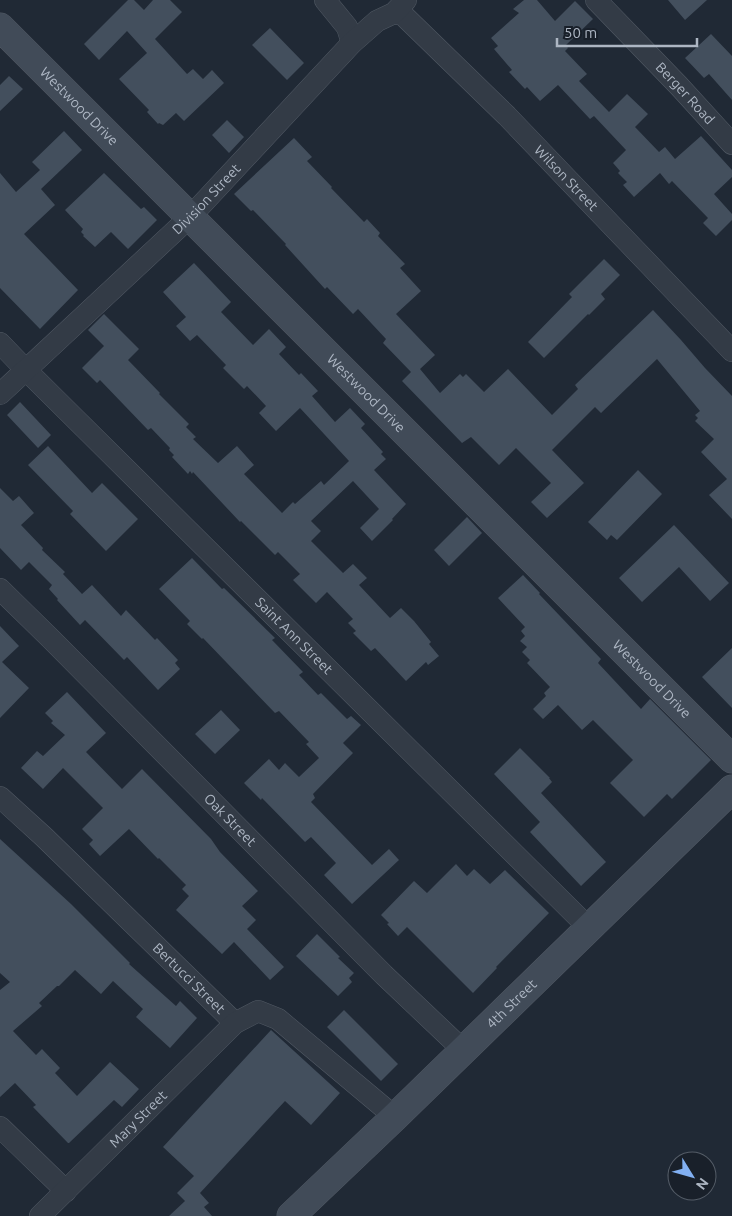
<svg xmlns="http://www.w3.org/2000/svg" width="732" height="1216" viewBox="0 0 732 1216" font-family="Ubuntu,sans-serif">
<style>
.building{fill:#434f5d}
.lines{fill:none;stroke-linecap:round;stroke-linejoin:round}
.street-casing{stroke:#515964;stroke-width:22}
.secondary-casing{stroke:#515964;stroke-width:29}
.street{stroke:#333b46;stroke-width:21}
.secondary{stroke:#414b58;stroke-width:28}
.labels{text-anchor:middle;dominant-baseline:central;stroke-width:4;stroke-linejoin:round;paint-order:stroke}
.street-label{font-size:14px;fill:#adb6c3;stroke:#19202a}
</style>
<rect width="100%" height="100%" fill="#202935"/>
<!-- building -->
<path class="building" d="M128,0H134L144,10L153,0H170L182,12L155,39L187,74L193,69L203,79L212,70L224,83L184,121L176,113L163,125L159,123L158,124L147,112L149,110L119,79L147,53L127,31L99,60L84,44Z
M524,0H537L555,21L575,1L593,19L566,45L568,48L565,51L587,74L579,81L609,112L627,94L648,114L635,127L659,152L665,147L675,159L701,136L732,170V177L714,194L732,214V220L716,236L703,223L708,218L672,181L669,184L660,173L634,197L623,185L627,182L618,173L620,171L613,163L626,150L594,116L590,119L558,85L540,101L527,87L525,89L509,72L512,70L494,49L498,46L491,38L519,13L513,9Z
M668,0H707L685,20Z
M270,28L304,63L287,80L252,45Z
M711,34L732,56V100L709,74L704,78L685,58Z
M9,76L23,89L0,111V85Z
M227,120L244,137L229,153L212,135Z
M64,131L82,150L41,189L55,205L24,234L78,290L40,329L0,288V173L16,192L40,170L32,162Z
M294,138L312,157L307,161L332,187L331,188L364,222L367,219L380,233L378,236L405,264L400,268L421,291L396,314L435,355L420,369L440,393L460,374L463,377L466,374L484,392L508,369L552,415L578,389L575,385L653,310L681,340L705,368L732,396V519L709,495L727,479L701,452L714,439L695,421L698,418L695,415L700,411L657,359L601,413L595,407L552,450L584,483L547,518L531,502L551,483L516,448L499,465L471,437L462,443L402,381L411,372L383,343L386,339L358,309L353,314L327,287L325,289L285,245L286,244L253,210L251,211L234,194Z
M104,173L141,209L144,207L157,220L128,249L111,232L95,247L83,236L84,235L81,232L83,229L65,210Z
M604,259L620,275L601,294L605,299L589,315L588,314L544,358L528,342L572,297L569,294Z
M194,263L231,302L221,312L253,345L269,329L286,347L279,354L299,375L301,373L318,391L312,396L335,422L350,408L365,424L361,428L383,452L381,454L386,459L374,470L406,504L392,519L393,520L372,541L360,528L379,509L353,481L311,521L321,531L311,541L343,573L353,564L367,578L359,585L390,618L401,608L414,621L431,642L429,644L439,656L428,665L426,662L406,681L375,648L371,651L353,633L356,631L348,623L353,619L327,592L316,603L293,580L300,574L278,552L275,555L241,521L240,522L193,472L192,474L190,471L188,474L172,457L174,455L169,450L170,448L151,428L148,430L100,380L97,383L82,368L104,346L88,330L104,314L139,349L128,360L160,393L159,394L189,424L186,427L196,437L193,439L218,463L237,446L254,465L244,474L282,513L293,502L295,504L321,481L324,485L349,461L300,408L276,431L259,413L266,406L247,386L244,389L223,368L226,365L197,335L190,341L176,326L186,317L163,292Z
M20,402L51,435L38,448L7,415Z
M48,446L92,493L102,483L138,519L106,551L70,514L73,511L28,465Z
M638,470L662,494L617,540L611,535L607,540L588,522Z
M0,488L13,501L19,496L34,513L21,525L43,548L42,550L65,572L63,574L82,594L92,585L121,616L126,610L155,640L157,638L178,660L175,663L180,669L158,690L127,657L124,660L85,620L80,625L57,600L58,599L49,589L52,585L29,562L21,570L0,548Z
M467,517L482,533L449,566L434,550Z
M674,525L729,583L710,601L679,567L642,602L619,578Z
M192,558L222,589L224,588L275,638L272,640L303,672L299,675L318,695L321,693L347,719L351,716L361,725L343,743L353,753L313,794L315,798L311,802L372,865L389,849L399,860L352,904L324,875L336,863L311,837L305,842L262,798L261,800L244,783L269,759L279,770L285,763L299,777L319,758L306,744L309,742L279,711L275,713L203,638L202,639L187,624L190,621L159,589Z
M523,575L540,593L539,594L601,659L598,663L641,709L650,699L711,760L672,799L667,794L644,817L610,783L633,760L593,720L582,730L558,705L543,719L533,709L546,696L544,693L550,687L527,663L530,660L522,652L527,647L520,641L525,636L521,631L525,627L498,598Z
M0,626L19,646L2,662L29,688L0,718Z
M732,648V708L702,677Z
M67,692L106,733L86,752L122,789L142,769L211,839L220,852L258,891L242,906L256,920L247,929L284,967L270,980L234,942L222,954L176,910L189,896L182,889L186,885L159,858L158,859L129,829L100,856L89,844L93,840L82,829L103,808L63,768L43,789L21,768L37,751L43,756L65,735L51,723L53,721L45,713Z
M221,710L240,730L215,754L195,734Z
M520,748L550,778H549L552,782L541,793L606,862L581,886L530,832L540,822L494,774Z
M0,839L71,904L130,963L129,964L176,1006L180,1001L197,1018L170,1048L136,1017L143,1009L113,981L101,994L75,970L59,986H57L39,1003L42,1006L13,1031L36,1055L42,1049L60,1068L55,1073L77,1096L110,1062L139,1089L122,1107L114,1100L69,1143H68L33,1107L36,1105L15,1083L0,1097V990L10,982L0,973Z
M456,864L467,876L474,869L490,884L505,870L549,913L496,967L497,968L473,993L407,927L398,936L387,924L389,923L381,915L414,881L427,893Z
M317,934L340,957L338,958L354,973L349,978L352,982L338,996L296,956Z
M344,1010L398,1064L381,1081L327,1027Z
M271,1030L340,1093L311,1125L285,1101L200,1193L209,1203L204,1207L212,1216H169L185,1201L177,1193L194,1176L163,1147Z"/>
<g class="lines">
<!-- street casing -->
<g class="street-casing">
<g id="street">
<path d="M325,0L347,27L352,43"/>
<path id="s1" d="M596,0L679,86L732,144"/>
<path id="s2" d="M394,13L403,15L507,116L732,351"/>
<path id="s3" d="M0,343L25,369L589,928"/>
<path id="s4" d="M0,394L190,217L352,43L377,21L394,13L406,0"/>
<path id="s5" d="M0,589L52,640L384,975L463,1050"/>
<path id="s6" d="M0,797L44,837L235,1023"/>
<path d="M0,1127L66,1191"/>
<path id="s7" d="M40,1216L235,1023L258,1011L278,1019L395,1117"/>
</g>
</g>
<!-- secondary casing -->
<g class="secondary-casing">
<g id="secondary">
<path id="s8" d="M0,27L732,759"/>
<path id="s9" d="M291,1216L395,1117L732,789"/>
</g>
</g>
<!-- street -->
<use href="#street" class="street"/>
<!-- secondary -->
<use href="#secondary" class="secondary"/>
</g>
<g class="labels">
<!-- street labels -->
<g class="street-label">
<text stroke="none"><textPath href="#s1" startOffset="129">Berger Road</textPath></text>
<text stroke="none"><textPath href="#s8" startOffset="112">Westwood Drive</textPath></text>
<text stroke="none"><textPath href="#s2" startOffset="240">Wilson Street</textPath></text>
<text stroke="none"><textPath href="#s4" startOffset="284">Division Street</textPath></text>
<text stroke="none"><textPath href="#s8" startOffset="518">Westwood Drive</textPath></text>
<text stroke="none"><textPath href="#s3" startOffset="415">Saint Ann Street</textPath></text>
<text stroke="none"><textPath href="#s8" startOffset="922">Westwood Drive</textPath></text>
<text stroke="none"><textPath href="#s5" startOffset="326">Oak Street</textPath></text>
<text stroke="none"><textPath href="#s6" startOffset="262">Bertucci Street</textPath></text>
<text stroke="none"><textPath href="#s9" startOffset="306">4th Street</textPath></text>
<text stroke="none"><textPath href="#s7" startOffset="138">Mary Street</textPath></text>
</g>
</g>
<!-- north arrow -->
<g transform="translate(692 1176) rotate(127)"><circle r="24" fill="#19202a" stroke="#545c67"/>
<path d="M0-4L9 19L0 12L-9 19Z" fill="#82b0f2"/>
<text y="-8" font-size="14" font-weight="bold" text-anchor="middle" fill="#adb6c3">N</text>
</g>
<!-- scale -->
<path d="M557 38v8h140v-8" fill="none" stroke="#adb6c3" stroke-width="2.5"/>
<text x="564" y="38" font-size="15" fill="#adb6c3" stroke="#19202a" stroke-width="4" paint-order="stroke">50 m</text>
</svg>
